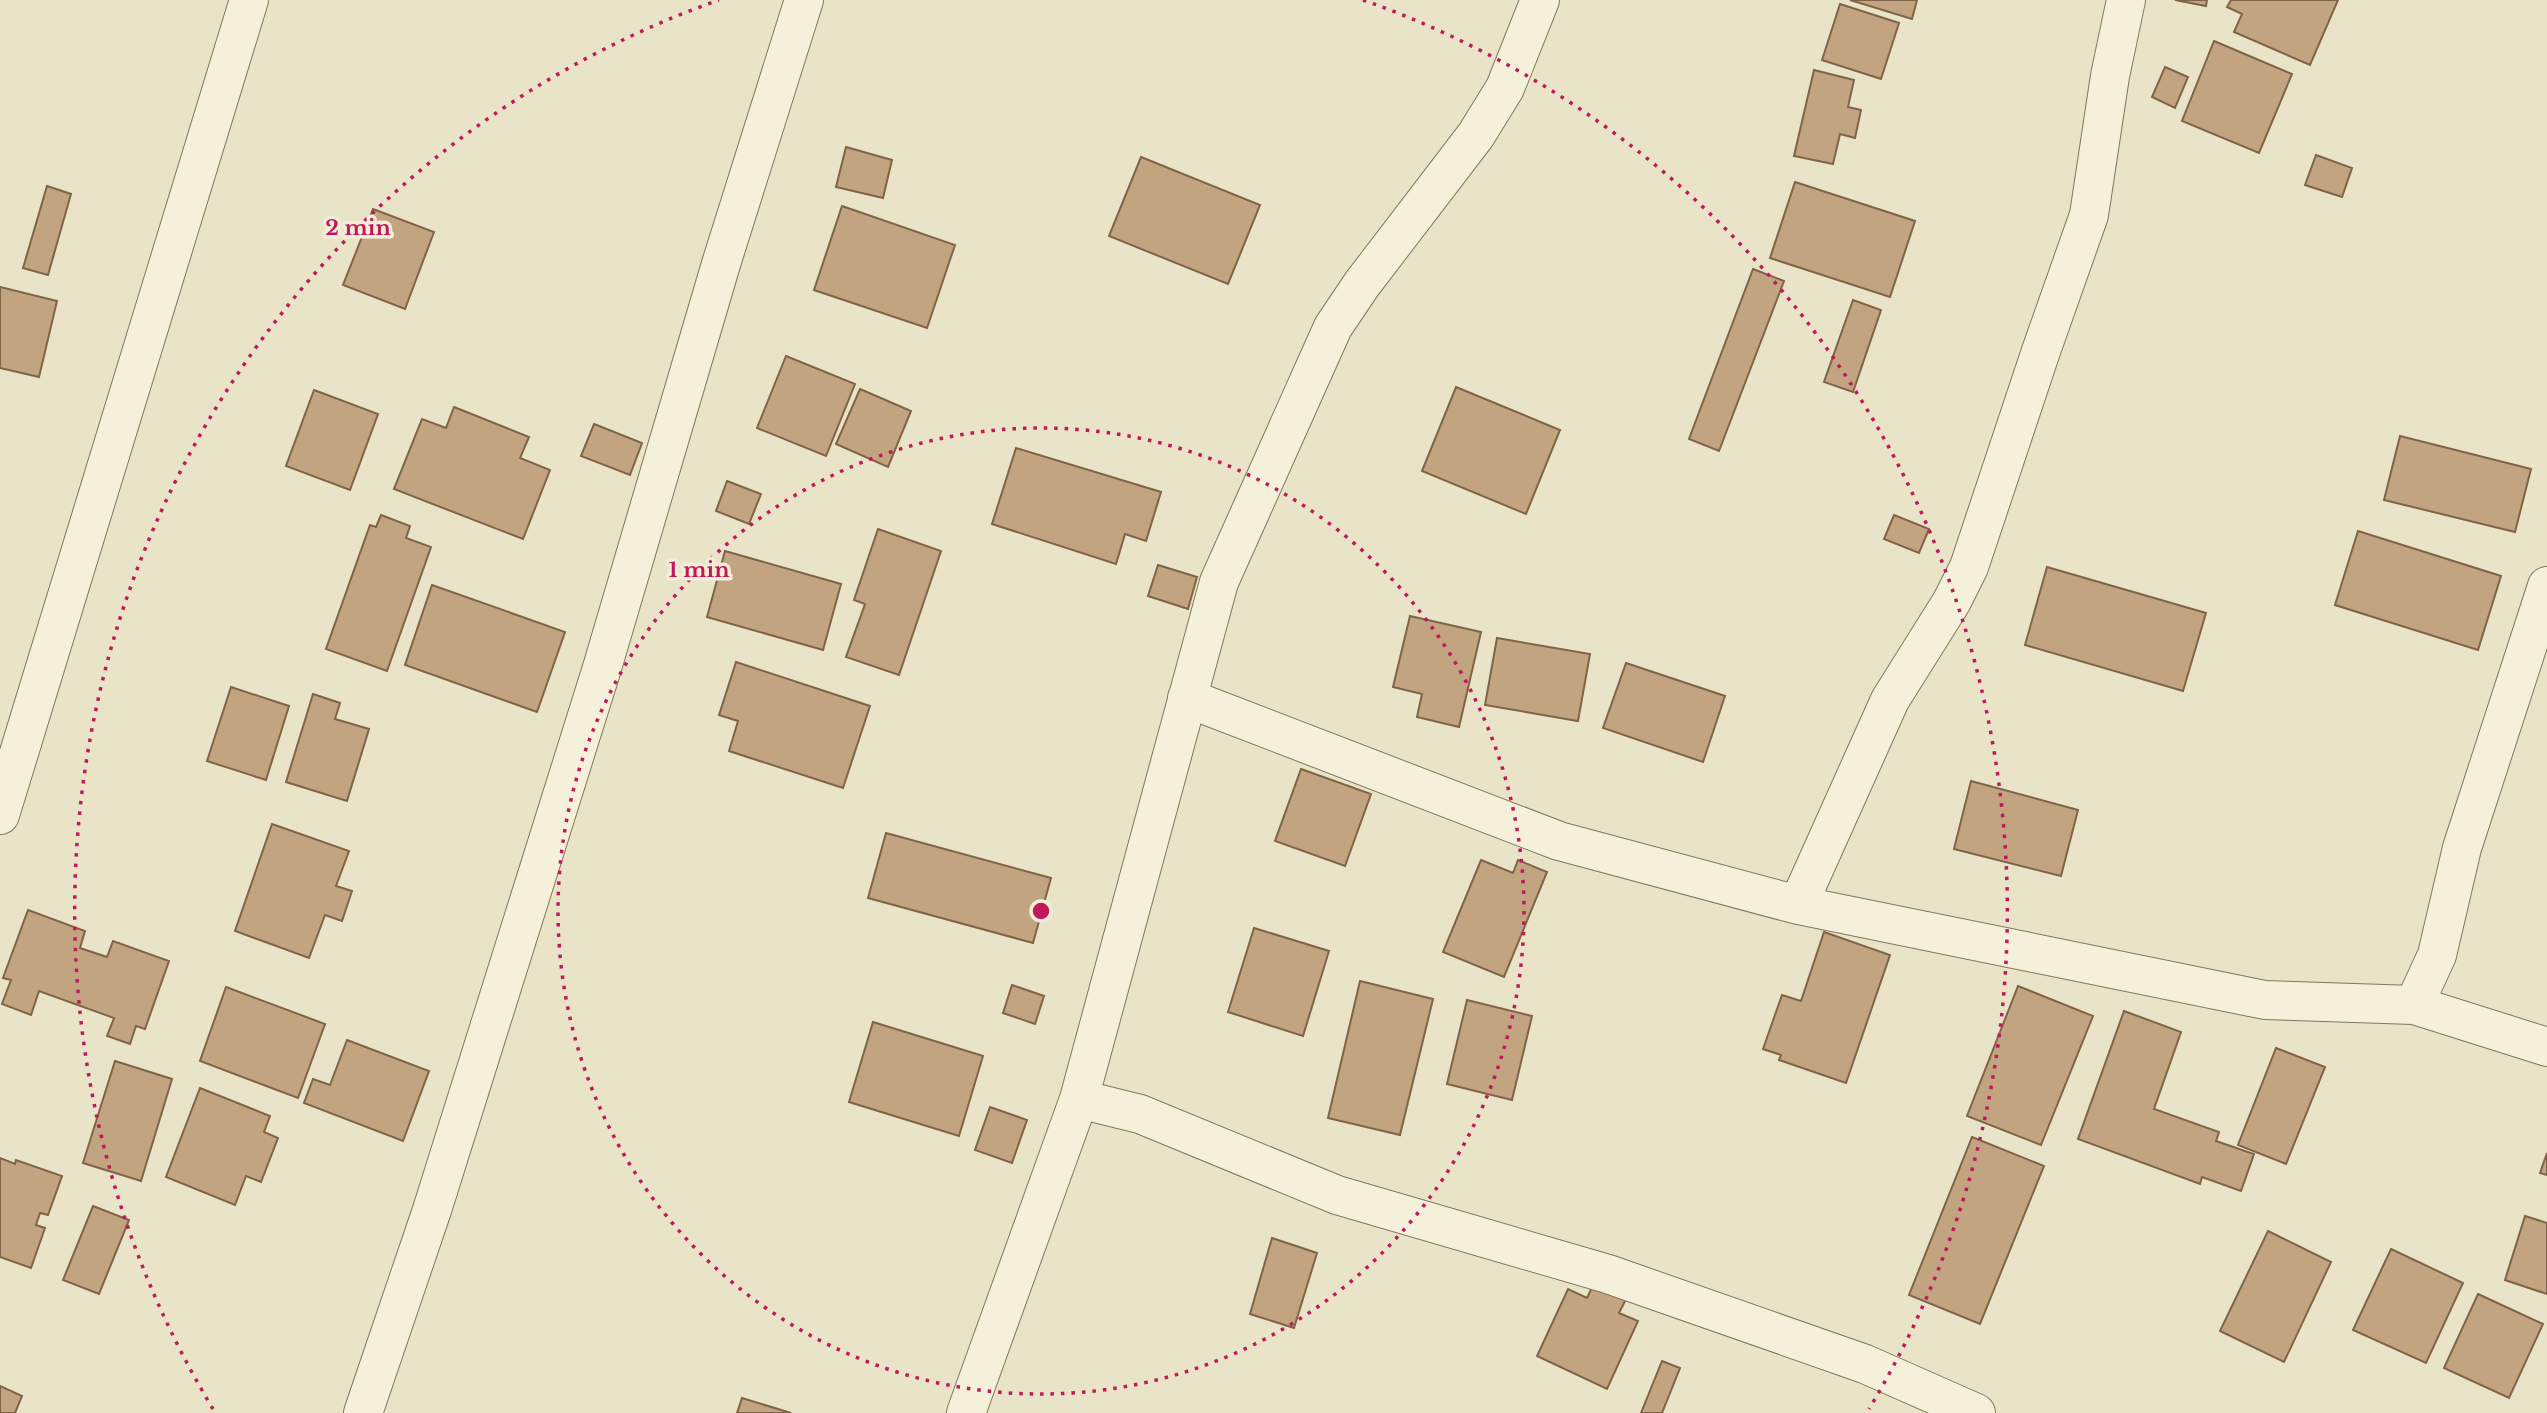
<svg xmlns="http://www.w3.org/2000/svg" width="2547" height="1413" viewBox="0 0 2547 1413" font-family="'Libre Baskerville',serif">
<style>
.building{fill:#c3a481;stroke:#806447;stroke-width:2}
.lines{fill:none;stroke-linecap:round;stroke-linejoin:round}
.minor-casing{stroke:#83765f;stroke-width:40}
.minor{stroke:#f5f0da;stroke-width:38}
.ring{fill:none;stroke:#c2185b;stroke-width:3.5;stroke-dasharray:3.5 7}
.centre{fill:#c2185b;stroke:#f2edd6;stroke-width:3.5}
.ring-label{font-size:21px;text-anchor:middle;font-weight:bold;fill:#c2185b;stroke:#f2edd6;stroke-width:7;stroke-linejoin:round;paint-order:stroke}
</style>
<rect width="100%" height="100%" fill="#e9e3c7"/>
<!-- building -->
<path class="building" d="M1850,0H1917L1912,19Z
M2175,0H2207L2206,6Z
M2231,0H2338L2310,65L2234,32L2242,14L2227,7Z
M1840,4L1899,23L1881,79L1822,60Z
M2214,41L2292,74L2259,153L2182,121Z
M2165,67L2188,77L2175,108L2152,97Z
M1814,70L1854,80L1848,107L1861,110L1855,138L1840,134L1833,164L1794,156Z
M846,147L892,160L883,198L836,187Z
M2316,155L2352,168L2342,197L2305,185Z
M1141,157L1260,205L1228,284L1109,236Z
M1795,182L1915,221L1890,297L1770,258Z
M47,186L71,194L48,275L23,268Z
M842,206L955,245L927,328L814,290Z
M373,209L434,232L405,309L343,285Z
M1753,269L1784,281L1719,451L1689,439Z
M0,287L57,301L39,377L0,368Z
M1853,300L1881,310L1853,392L1824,382Z
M786,356L855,384L826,456L757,428Z
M1456,387L1560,430L1526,514L1422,471Z
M860,389L911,411L888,467L836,444Z
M314,390L378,414L350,490L286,466Z
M454,407L529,437L520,458L550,470L523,539L394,489L422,419L446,428Z
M594,424L642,443L630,475L581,456Z
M2400,436L2531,469L2515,532L2384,500Z
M1016,448L1161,492L1146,541L1125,534L1116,564L992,524Z
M727,481L761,494L749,524L716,511Z
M381,515L410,526L406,538L431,547L387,671L326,649L370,525L376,527Z
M1894,515L1929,529L1919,553L1884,539Z
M878,529L941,551L899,675L846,657L865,604L854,600Z
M2358,531L2501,576L2478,650L2335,605Z
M725,551L841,584L823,650L707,617Z
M1158,565L1197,577L1188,609L1148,596Z
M2047,567L2206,613L2183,691L2025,645Z
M432,585L565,632L537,712L405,665Z
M1410,616L1481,632L1459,727L1417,717L1422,694L1393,687Z
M1497,638L1590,654L1578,721L1485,705Z
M736,662L870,706L843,788L729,751L738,721L719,715Z
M1626,663L1725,696L1703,762L1603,728Z
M231,687L289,706L266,780L207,761Z
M313,694L340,703L335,719L369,729L347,801L286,782Z
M1301,769L1371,794L1345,866L1275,841Z
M1971,781L2078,810L2061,876L1954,849Z
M272,824L349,851L336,886L352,891L342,921L325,915L309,958L235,931Z
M886,833L1051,878L1033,943L868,898Z
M1481,860L1513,873L1518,860L1547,872L1504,977L1443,952Z
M28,910L85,931L80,948L107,957L113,941L169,961L145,1029L136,1026L130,1044L107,1036L114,1018L39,991L31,1015L2,1004L11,980L3,978Z
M1254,928L1329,951L1303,1036L1228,1012Z
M1824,932L1890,955L1846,1083L1779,1060L1781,1055L1763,1049L1782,995L1801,1001Z
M1360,981L1433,999L1400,1135L1328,1118Z
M1012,985L1044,996L1035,1024L1003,1013Z
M2018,986L2093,1016L2041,1145L1967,1116Z
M226,987L325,1024L298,1098L200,1061Z
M1467,1000L1532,1016L1512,1100L1447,1084Z
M2124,1011L2181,1032L2154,1109L2219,1132L2216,1141L2254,1154L2241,1191L2202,1177L2200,1184L2078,1139Z
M873,1022L983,1056L959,1136L849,1102Z
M347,1040L429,1071L403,1141L304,1103L313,1079L330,1085Z
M2276,1048L2325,1067L2286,1164L2238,1145Z
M115,1061L172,1079L141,1181L83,1163Z
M200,1088L270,1116L264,1132L278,1138L261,1182L246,1176L235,1205L166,1177Z
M990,1107L1027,1120L1012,1163L975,1150Z
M1972,1137L2044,1166L1980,1324L1909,1295Z
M2547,1153V1175L2540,1173Z
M0,1158L15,1164L16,1160L62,1176L48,1215L40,1213L36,1225L45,1228L31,1268L0,1257Z
M93,1206L129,1220L99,1294L63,1280Z
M2525,1216L2547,1223V1294L2505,1280Z
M2268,1231L2331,1262L2284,1362L2220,1331Z
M1272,1238L1317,1253L1294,1328L1250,1314Z
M2391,1249L2463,1283L2426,1363L2353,1330Z
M1594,1283L1626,1299L1619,1313L1638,1321L1607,1389L1537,1356L1568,1289L1587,1298Z
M2478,1294L2543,1324L2509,1398L2444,1368Z
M1662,1361L1680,1368L1662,1413H1641Z
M0,1386L22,1396L15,1413H0Z
M742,1398L791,1413H737Z"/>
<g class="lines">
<!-- minor casing -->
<g class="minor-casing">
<path id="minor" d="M1187,698L1559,841L1798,905L2265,1000L2414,1005L2547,1047
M0,815L249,0
M1798,905L1890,700L1952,601L1969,567L2041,351L2089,215L2110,76L2126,0
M2414,1005L2437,955L2462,848L2547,586
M1079,1099L1140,1114L1337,1195L1608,1274L1865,1364L1976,1413
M363,1413L432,1210L602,668L721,264L804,0
M966,1413L1079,1099L1219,582L1333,327L1362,284L1476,135L1505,88L1540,0"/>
</g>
<!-- minor -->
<use href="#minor" class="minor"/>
</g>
<!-- distance rings -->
<g class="ring">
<circle cx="1041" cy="911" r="483"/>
<path d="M213 1409A966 966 0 0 1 719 0M1363 0A966 966 0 0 1 1869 1409"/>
</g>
<circle cx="1041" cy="911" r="10" class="centre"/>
<g class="ring-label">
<text x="358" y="235">2 min</text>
<text x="699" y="577">1 min</text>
</g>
</svg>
